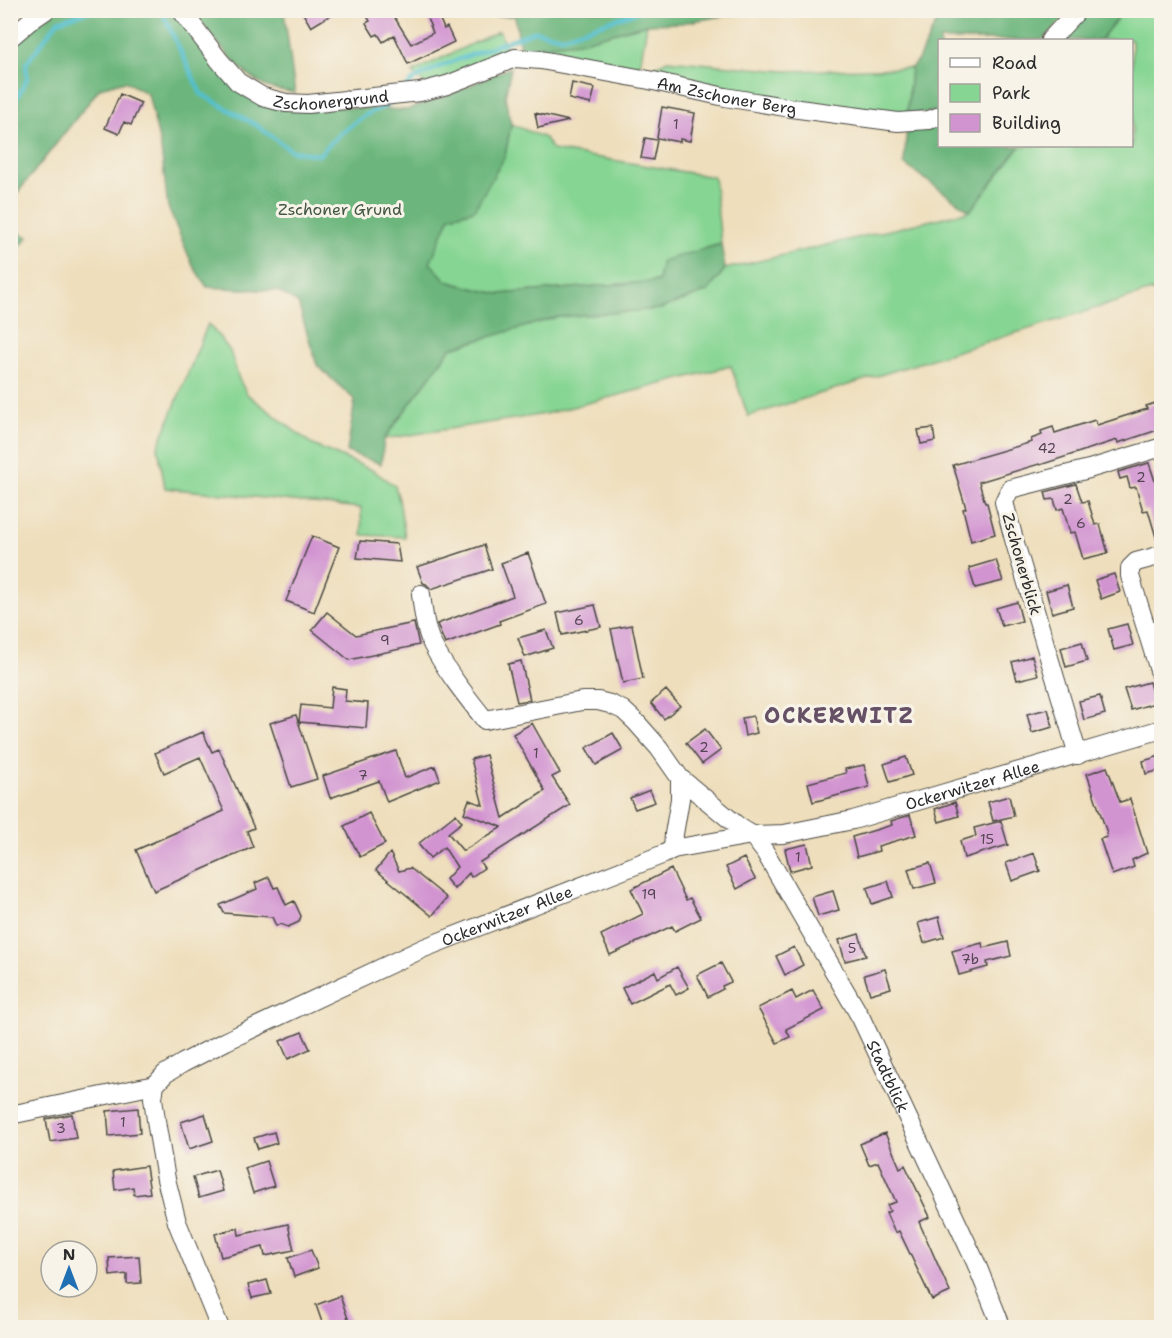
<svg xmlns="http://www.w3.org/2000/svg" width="1172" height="1338" viewBox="0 0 1172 1338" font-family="'Shantell Sans',sans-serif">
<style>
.green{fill:#86d593;stroke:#58805f;stroke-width:1.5}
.forest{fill:#6cb67d;stroke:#4c7054;stroke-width:1.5}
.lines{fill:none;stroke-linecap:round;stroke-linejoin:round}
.stream{stroke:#52bfcc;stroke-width:4.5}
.building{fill:#d294d1}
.minor-casing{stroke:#484641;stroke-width:20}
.minor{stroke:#fff;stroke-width:18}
.labels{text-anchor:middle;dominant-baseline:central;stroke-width:6;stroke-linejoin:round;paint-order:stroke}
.number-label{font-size:14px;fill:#554554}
.street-label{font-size:16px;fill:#2b2b2b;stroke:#f7f3e8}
.park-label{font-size:16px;fill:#425645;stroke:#f7f3e8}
.district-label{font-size:22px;font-weight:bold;letter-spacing:1.5px;fill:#655065;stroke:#f7f3e8}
</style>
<rect width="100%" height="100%" fill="#f7f3e8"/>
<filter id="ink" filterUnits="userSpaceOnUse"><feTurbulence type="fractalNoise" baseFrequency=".0167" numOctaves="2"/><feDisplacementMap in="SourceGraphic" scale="12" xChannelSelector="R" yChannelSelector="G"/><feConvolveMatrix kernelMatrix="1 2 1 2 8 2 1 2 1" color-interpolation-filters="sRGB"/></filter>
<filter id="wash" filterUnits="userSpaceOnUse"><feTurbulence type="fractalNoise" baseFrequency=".008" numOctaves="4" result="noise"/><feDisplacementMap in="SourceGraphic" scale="24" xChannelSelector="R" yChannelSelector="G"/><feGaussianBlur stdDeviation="1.35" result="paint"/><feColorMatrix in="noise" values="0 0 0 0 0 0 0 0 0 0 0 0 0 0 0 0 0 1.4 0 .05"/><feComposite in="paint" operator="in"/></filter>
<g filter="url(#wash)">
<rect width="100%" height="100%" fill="#eedebc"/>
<!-- green -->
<path class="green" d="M1123,11H1161V288L748,416L731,366L545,414L384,439L451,348L558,317L660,309L708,291L725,269L970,211L1020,146H1132V40H1100Z
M647,24L640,66L542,53L520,48L579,42Z
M499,31L509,53L427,86L412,73L425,66Z
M667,60L784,71L911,68L907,116L790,102L658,77L655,72V67Z
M511,124L545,138L552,150L714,177L721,244L662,261L658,281L499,294L467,287L447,281L429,263L450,216L474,210L505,156Z
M208,324L221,339L230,351L239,379L247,394L313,445L372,470L395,486L399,500L405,537L362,535L361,508L165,488L158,447Z"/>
<!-- forest -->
<path class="forest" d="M56,11H172L215,65L245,96L336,107L407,110L451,94L511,67L505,97L511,124L505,156L474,210L450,216L430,263L447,281L467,287L499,294L658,281L662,261L721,244L725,269L708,291L660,309L558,317L451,348L384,439L381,464L347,452L355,400L317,365L298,303L278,291L207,287L193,266L168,207L161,148L148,94L125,81L100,88L11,201V49L32,28Z
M192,11H284L295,93C286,91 276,90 267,87C240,75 211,34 192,11Z
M471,11V10L754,11L681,23L647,24L579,42L520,48L515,16H487Z
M942,11H1072L1042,40H940L939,111L907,116L911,68L918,60Z
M1084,11H1123L1100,40H1056Z
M939,123L940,146H1020L970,211L904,164L907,127Z
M11,229L28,237L11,257Z"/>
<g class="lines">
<!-- stream -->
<path class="stream" d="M161,10L201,94L256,125L292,151L319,155C333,139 348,126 366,115C374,110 384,108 391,102
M10,16L15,10
M406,88L413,80L441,66L535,31L562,37L642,10
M10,110L27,79L26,64L58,21L92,10"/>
</g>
<g id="blocks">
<!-- building -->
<path class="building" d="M301,10H339L311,27Z
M363,10H390L411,44L433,33L424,10H436L444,29L447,27L454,42L408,64L394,35L383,42L378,34L374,36L366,23L370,21Z
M572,83L595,88L591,104L569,99Z
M120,94L141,103L131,125L124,122L119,134L105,128Z
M662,107L695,113L690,141L680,139V142L657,138Z
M535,113L569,121L538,128Z
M645,138L657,140L653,160L641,158Z
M1161,401V429L1118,443L1117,440L1040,465L1039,464L979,482L985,503H987L995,534L971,541L963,509L966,508L953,465L1032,442L1031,439L1042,435L1041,431L1053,427L1055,433L1095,420L1097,425L1147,409L1146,406Z
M933,428L935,441L921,444L918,430Z
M1149,463L1155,481L1161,479V544H1158L1148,510L1143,511L1136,487L1130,488L1127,477L1120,479L1118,472Z
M1076,484L1082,502L1088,501L1095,525L1100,524L1108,553L1083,559L1075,532L1070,533L1063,508L1057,510L1054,499L1047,500L1045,492Z
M312,536L339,547L314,612L286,601Z
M360,541L397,544L400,562L357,558Z
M484,545L492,569L431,589L426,584L423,583L417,567Z
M528,553L546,604L499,621L500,624L445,644L437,624L513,596L501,563Z
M996,560L1003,581L975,588L969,568Z
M1114,574L1120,592L1101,599L1095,580Z
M1067,585L1073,607L1052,613L1046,591Z
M1017,602L1022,621L1002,626L996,608Z
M595,605L601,627L562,635L557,613Z
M327,612L356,635L414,623L419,645L349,660L312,630Z
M1127,624L1133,645L1114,650L1108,629Z
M632,625L643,679L623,683L611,629Z
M546,630L553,648L525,657L518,638Z
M1082,642L1087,661L1066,667L1061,648Z
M1032,656L1038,675L1017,680L1012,662Z
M521,661L530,700L517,702L508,664Z
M1149,682L1155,703L1131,710L1124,689Z
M332,687L346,689L345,701L368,703L366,728L299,722L301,705L330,708Z
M666,690L680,706L664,719L651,703Z
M1100,696L1105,714L1084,720L1079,701Z
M1048,709L1053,727L1032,733L1027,714Z
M296,715L317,779L291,787L270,723Z
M753,716L757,733L745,736L742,718Z
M532,723L560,773L552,777L570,805L480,862L484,868L471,877L469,873L454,889L446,879L457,867L444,847L430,858L418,844L456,814L462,822L448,833L463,851L502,827L464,813L469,800L483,805L471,759L486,755L503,818L545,791L513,734Z
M705,729L721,750L702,764L686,743Z
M203,732L212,752L219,749L254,828L247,831L253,847L154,891L136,850L224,811L200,757L164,773L155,753Z
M613,733L623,750L596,765L586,748Z
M396,751L405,778L435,766L440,780L387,802L379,781L330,798L323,776Z
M1160,756L1161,770L1146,774L1143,761Z
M906,757L912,775L890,782L884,764Z
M864,765L869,787L813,802L808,783L846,773L845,769Z
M1107,767L1120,802L1130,799L1147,853L1132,860L1134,867L1112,875L1100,839L1107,837L1106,834L1107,833L1087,774Z
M650,790L655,802L635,809L630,798Z
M1009,796L1014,816L993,821L988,802Z
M955,802L959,816L939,822L935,809Z
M369,813L385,844L360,857L344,826Z
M910,815L916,835L878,846L879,851L857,857L852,837L892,825L891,821Z
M1001,821L1008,845L964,858L960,841L976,836L974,828Z
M807,844L812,865L790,871L785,849Z
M390,853L399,871L410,868L447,898L432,916L376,870Z
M1034,853L1040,871L1012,881L1006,863Z
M744,858L755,879L737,889L726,867Z
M930,863L936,883L914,889L908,869Z
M671,869L686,900L690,898L701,918L675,931L672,926L610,955L601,935L643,914L631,889Z
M269,877L274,888L278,887L286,905L294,901L301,916L299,922L288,927L280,924L276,926L272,917L224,913L220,905L257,889L255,883Z
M888,881L893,897L872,904L867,888Z
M833,891L839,910L818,916L812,897Z
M939,917L944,937L924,943L918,923Z
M859,934L866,956L845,961L839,940Z
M1008,942L1011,956L987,962L988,967L959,975L952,951L982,943L983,948Z
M794,947L803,965L785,975L776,956Z
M721,963L731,982L722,986L723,989L708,997L697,975Z
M677,967L689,988L676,995L670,984L630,1004L622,988L655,971L658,978Z
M885,969L891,988L870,994L864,975Z
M813,990L824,1010L786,1029L790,1037L777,1043L758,1008L792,991L796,999Z
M302,1032L310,1049L288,1059L280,1041Z
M138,1108L140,1133L109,1136L107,1111Z
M72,1114L76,1138L50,1142L46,1119Z
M205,1114L213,1141L189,1149L181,1122Z
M274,1132L277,1143L258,1149L254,1138Z
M885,1133L900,1168L905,1165L930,1217L919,1222L950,1292L932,1300L899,1231L895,1233L886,1213L890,1211L887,1205L896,1202L878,1162L869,1165L860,1144Z
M266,1161L274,1186L253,1193L245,1168Z
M146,1166L150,1193L134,1195L133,1187L115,1190L113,1171Z
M217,1170L223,1191L199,1198L193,1177Z
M288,1224L294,1250L265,1256L263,1247L221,1257L215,1234L238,1228L239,1235Z
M311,1250L318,1268L294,1277L288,1258Z
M139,1256L141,1283L127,1284V1274L110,1276L109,1258Z
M267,1280L271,1294L252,1298L248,1285Z
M340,1296L350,1324L339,1328H324L316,1305Z"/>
</g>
</g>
<g filter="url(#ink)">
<use href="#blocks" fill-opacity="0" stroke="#484641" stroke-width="1.5"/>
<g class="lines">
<!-- minor casing -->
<g class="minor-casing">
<g id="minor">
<path id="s1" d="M181,10L219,60L238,82L263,97L286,103L308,104L420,92L447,85L515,58L541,60L649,80L725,97L791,108L898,122L929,120L940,116"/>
<path d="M10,38L30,21L46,10"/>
<path d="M1050,40L1078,10"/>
<path d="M1162,555L1136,562L1130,568V576L1162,680"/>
<path id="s2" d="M421,594C423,611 425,628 432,644C446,671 466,696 485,720L582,701H598L610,704L623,710L636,722L659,748L680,778L739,827L752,835L765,852L861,1018L976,1263L1002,1328"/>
<path d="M1078,755L1015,543L1004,502L1010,489L1089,469L1162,447"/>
<path d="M673,849L674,834L680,799V778"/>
<path d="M10,1115L155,1085"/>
<path id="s3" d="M220,1328L177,1222L166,1179L157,1127L153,1098L155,1085L165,1074L183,1063L226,1041L424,948L664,854L673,849L752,835L784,834L853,820L1162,729"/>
</g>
</g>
<!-- minor -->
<use href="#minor" class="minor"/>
</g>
</g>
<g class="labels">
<!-- number labels -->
<g class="number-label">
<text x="676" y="124">1</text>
<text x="1047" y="448">42</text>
<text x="1141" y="477">2</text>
<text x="1068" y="499">2</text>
<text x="1081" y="523">6</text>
<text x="579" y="620">6</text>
<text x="385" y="640">9</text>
<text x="704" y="747">2</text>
<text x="536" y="753">1</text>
<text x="363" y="775">7</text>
<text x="987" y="839">15</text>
<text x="798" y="857">1</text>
<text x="649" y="894">19</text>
<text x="852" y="948">5</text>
<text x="970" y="959">7b</text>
<text x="123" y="1122">1</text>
<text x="61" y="1128">3</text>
</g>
<!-- street labels -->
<g class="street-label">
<text stroke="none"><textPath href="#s1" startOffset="596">Am Zschoner Berg</textPath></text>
<text stroke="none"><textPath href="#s1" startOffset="190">Zschonergrund</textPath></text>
<text transform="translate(1022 564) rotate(74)">Zschonerblick</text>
<text stroke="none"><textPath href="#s3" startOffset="1132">Ockerwitzer Allee</textPath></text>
<text stroke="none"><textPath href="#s3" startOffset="646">Ockerwitzer Allee</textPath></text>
<text stroke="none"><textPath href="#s2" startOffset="744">Stadtblick</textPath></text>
</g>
<!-- park labels -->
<g class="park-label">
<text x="340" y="209">Zschoner Grund</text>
</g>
<!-- district labels -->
<g class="district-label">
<text x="839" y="715">OCKERWITZ</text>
</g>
</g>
<!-- margin -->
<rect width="1172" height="1338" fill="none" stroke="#f7f3e8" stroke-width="36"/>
<!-- legend -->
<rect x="938" y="39" width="195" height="108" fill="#f7f3e8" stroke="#a5a39c" stroke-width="1.5"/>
<rect x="950" y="58" width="30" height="9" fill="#ffffff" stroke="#a5a39c" stroke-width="1.5"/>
<text x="992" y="69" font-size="18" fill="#2b2b2b">Road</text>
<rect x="950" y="84" width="30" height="18" fill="#86d593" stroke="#a5a39c" stroke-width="1.5"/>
<text x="992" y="99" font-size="18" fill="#2b2b2b">Park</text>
<rect x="950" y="114" width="30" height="18" fill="#d294d1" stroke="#a5a39c" stroke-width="1.5"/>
<text x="992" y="129" font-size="18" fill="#2b2b2b">Building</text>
<!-- north arrow -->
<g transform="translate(69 1269)"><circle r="28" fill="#f7f3e8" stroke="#a5a39c" stroke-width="1.5"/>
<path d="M0-4.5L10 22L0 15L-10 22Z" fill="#1f6fb2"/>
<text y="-9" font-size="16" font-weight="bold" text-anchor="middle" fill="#2b2b2b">N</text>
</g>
</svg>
